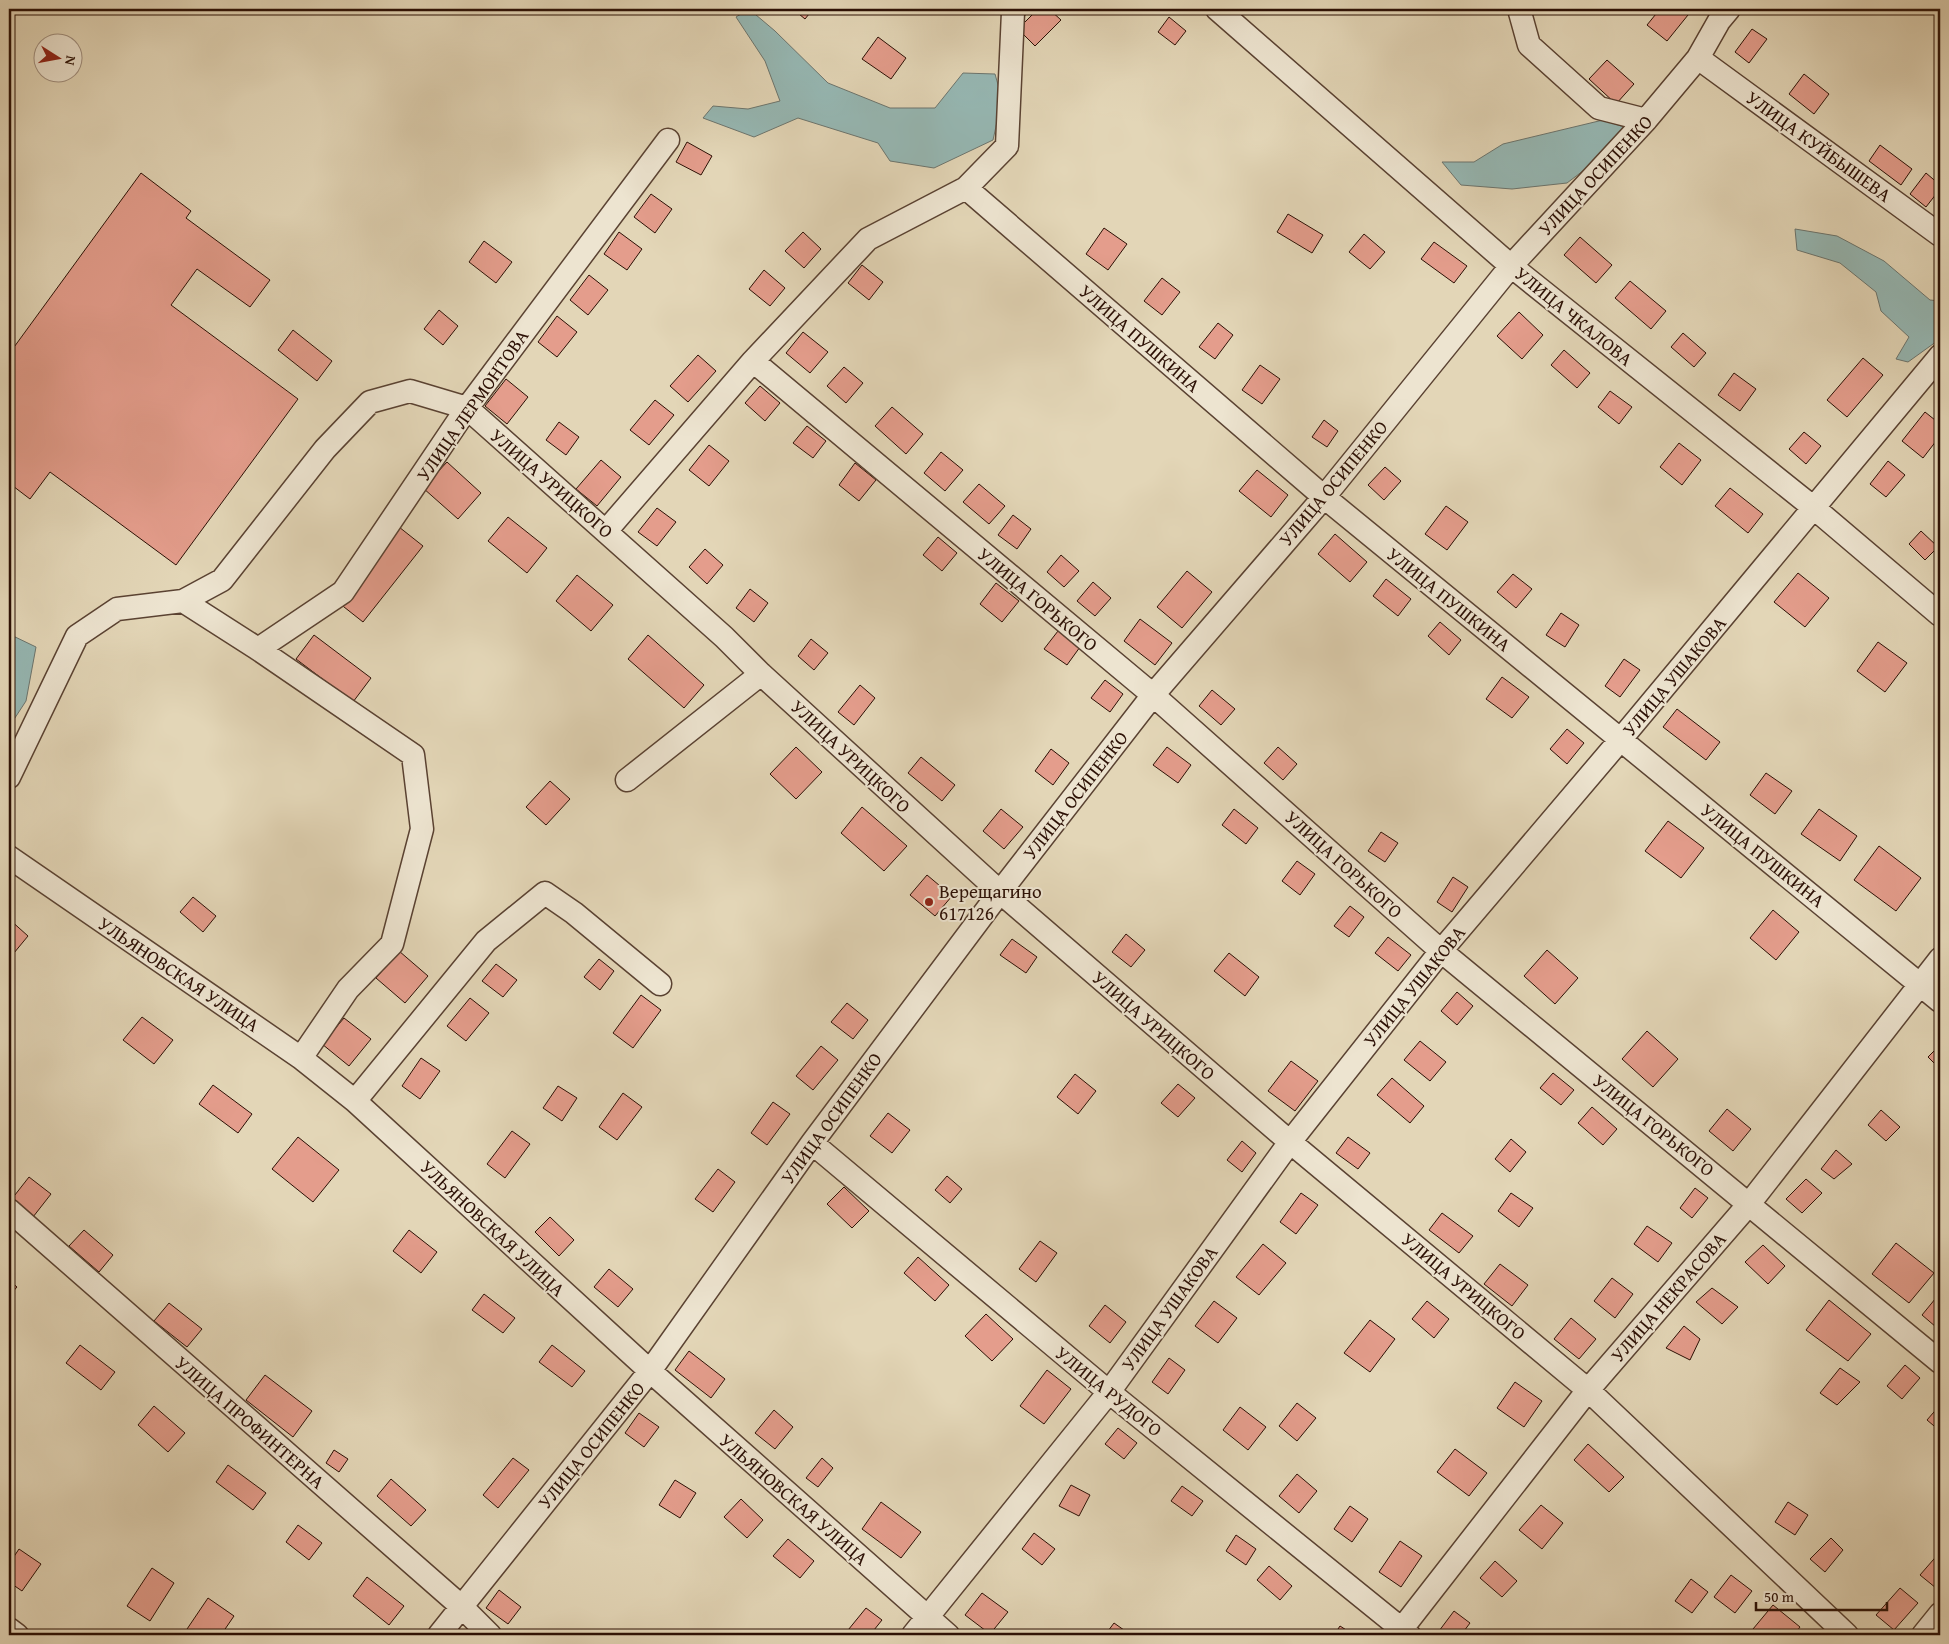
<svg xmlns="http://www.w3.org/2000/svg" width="1949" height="1644" viewBox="0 0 1949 1644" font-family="'Gentium Book Plus',serif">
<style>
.water{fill:#96b8b4;stroke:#6c756e}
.building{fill:#e49d8c;stroke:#2c1005}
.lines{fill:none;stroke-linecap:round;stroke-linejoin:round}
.minor-casing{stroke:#5a4232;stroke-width:25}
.minor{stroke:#ede4d0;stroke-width:22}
.poi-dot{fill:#8f2418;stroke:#ede4d0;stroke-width:2}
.labels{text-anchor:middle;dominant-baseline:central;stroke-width:4;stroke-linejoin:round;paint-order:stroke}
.street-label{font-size:19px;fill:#2c1005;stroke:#ede4d0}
.poi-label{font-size:19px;fill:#2c1005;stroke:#ede4d0;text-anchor:start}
</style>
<rect width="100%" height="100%" fill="#e3d6b7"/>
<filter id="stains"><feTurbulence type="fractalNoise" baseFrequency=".004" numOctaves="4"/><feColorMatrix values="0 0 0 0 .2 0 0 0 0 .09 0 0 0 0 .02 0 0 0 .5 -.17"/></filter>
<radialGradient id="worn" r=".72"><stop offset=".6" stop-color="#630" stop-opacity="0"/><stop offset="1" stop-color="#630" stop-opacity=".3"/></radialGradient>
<!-- water -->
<path class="water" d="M749,9L775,31L828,83L890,108H935L963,73L995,74L1002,99L993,140L934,168L890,161L878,143L798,118L754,137L703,118L713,106L748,109L780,101L765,61L736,17Z
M1603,120L1627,128L1604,155L1567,183L1512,189L1461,185L1442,162H1474L1503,144Z
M1795,229L1837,236L1884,261L1930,300L1940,301V339L1908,362L1896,359L1909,337L1881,311L1876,292L1840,263L1797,250Z
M9,634L36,647L26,701L9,727Z"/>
<!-- building -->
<path class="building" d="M793,9H813L805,19Z
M1038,9H1049L1061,20L1035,46L1018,29Z
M1660,9H1681L1688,15L1667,41L1647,25Z
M1169,17L1186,31L1175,45L1158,32Z
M1752,29L1767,39L1749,63L1735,52Z
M878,37L906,58L891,79L862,59Z
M1607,60L1634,84L1616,104L1589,79Z
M1804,74L1829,94L1814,114L1789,94Z
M687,142L712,156L701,175L676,162Z
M1880,145L1912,169L1901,185L1869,161Z
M141,173L191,211L186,218L270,280L250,307L197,269L171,305L298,399L176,565L50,472L30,499L9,483V354Z
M1926,173L1940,185V189L1926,207L1910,194Z
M651,194L672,209L655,233L634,217Z
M1288,214L1323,235L1312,253L1277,232Z
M1104,228L1127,244L1108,270L1086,254Z
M619,232L642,249L627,270L604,254Z
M803,232L821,249L804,268L785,251Z
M1364,234L1385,252L1370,269L1349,252Z
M1580,237L1612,265L1596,283L1564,255Z
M484,241L512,262L496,283L469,262Z
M1434,242L1467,266L1454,283L1421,259Z
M862,265L883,282L869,300L848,283Z
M764,270L785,288L770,306L749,289Z
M589,275L608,290L588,315L570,300Z
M1162,278L1180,292L1162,315L1144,301Z
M1630,281L1666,311L1651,329L1615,298Z
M439,310L458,326L443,345L424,329Z
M1519,312L1543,335L1522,359L1497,336Z
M557,316L577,332L557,357L538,342Z
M1218,323L1233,335L1215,359L1199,347Z
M293,330L332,361L317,381L278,350Z
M803,332L828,352L810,373L786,353Z
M1683,333L1706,353L1694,367L1671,347Z
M1564,350L1590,373L1577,388L1551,365Z
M698,355L716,371L688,402L670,386Z
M1863,358L1883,375L1847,417L1827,400Z
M1260,365L1280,379L1262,404L1242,390Z
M844,367L863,383L846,403L827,386Z
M1734,373L1756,389L1740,411L1718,395Z
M506,379L528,397L507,424L485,406Z
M760,386L780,403L765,421L745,403Z
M1610,391L1632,407L1619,424L1598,407Z
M655,400L674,415L649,445L630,430Z
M892,407L923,434L906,454L875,426Z
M1925,412L1940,424V436L1923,458L1902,441Z
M1324,420L1338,431L1327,447L1312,437Z
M559,422L579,437L566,455L546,440Z
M807,426L826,441L813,458L793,443Z
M1804,432L1821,446L1806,464L1789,449Z
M1679,443L1701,460L1682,485L1660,467Z
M709,445L729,461L709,486L689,470Z
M941,452L963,470L945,491L924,473Z
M601,460L621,477L597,506L576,489Z
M1888,461L1905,475L1886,497L1870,484Z
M447,462L481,493L458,519L423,488Z
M855,463L876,480L859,501L839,485Z
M1385,467L1401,481L1384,500L1368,485Z
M1257,470L1288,495L1271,517L1239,491Z
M979,484L1005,506L989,524L963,502Z
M1730,488L1763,514L1748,533L1715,506Z
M1446,506L1468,522L1447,550L1425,534Z
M657,508L676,522L657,546L638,532Z
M1013,515L1031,529L1017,549L998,535Z
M508,517L547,548L527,573L488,541Z
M399,527L423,546L363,622L339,603Z
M1921,531L1938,547L1925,560L1909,544Z
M1335,534L1367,562L1350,582L1318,554Z
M938,537L957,553L942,571L923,555Z
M705,549L723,565L707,584L689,567Z
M1061,555L1079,571L1064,587L1047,572Z
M1187,571L1212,592L1182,628L1157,607Z
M1798,573L1829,598L1805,627L1774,602Z
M1513,574L1532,589L1516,608L1497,592Z
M577,575L613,605L591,631L556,601Z
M1386,579L1411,599L1398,616L1373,596Z
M1093,582L1111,598L1095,616L1077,601Z
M996,583L1019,601L1002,622L980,604Z
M750,589L768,603L754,622L736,608Z
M1561,613L1579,625L1565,647L1546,635Z
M1140,619L1172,643L1155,665L1124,641Z
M1440,622L1461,640L1449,655L1428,636Z
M1058,631L1080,647L1067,665L1044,649Z
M314,635L371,678L353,702L296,659Z
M648,635L704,685L684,708L628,659Z
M811,639L828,653L814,670L798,656Z
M1878,642L1907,663L1885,692L1857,671Z
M1624,659L1640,670L1620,697L1605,686Z
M1502,677L1529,697L1512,718L1486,699Z
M1105,680L1123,694L1110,712L1091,698Z
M860,685L875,698L854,725L838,712Z
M1212,690L1235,709L1221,725L1199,706Z
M1677,709L1720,742L1706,760L1663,727Z
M1567,729L1584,743L1567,764L1550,749Z
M796,747L822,772L796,799L770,774Z
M1167,747L1191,765L1178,783L1153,765Z
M1278,747L1297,764L1283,780L1264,763Z
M1051,749L1069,763L1053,785L1035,771Z
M921,757L955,785L942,801L908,773Z
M1766,773L1792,791L1775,814L1750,795Z
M550,781L570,799L546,825L526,807Z
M862,807L907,846L884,871L841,833Z
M1001,809L1023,827L1004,849L983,831Z
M1234,809L1258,828L1246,844L1222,825Z
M1819,809L1857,836L1840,861L1801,834Z
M1668,821L1704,848L1681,878L1645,851Z
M1381,832L1398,843L1385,862L1368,851Z
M1879,846L1921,878L1896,911L1854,880Z
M1297,861L1315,874L1300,895L1282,881Z
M927,875L952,896L935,916L910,895Z
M1453,877L1468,887L1452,912L1437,902Z
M193,897L216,916L203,932L180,912Z
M1350,906L1364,917L1349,937L1334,926Z
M1773,910L1799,932L1776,960L1750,938Z
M9,919L28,936L9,959Z
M1126,934L1145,950L1131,967L1112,952Z
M1388,937L1411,955L1398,971L1375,953Z
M1012,939L1037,957L1026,973L1000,955Z
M1547,950L1578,978L1555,1004L1524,976Z
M399,951L428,976L405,1003L376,978Z
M1229,953L1259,977L1245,996L1214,971Z
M599,959L614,971L600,990L584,977Z
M496,964L517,980L503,997L482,981Z
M1457,992L1473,1006L1457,1025L1441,1011Z
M641,995L661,1010L633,1048L613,1033Z
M470,998L489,1013L466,1041L447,1026Z
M847,1003L868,1020L853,1039L831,1022Z
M142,1017L173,1040L154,1064L123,1040Z
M344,1018L371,1039L349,1066L322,1044Z
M1647,1031L1678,1059L1653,1087L1622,1059Z
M1420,1041L1446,1062L1430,1081L1404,1060Z
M1940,1045V1069L1928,1057Z
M821,1046L838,1060L813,1090L796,1076Z
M421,1058L440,1071L420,1099L402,1086Z
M1291,1061L1318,1081L1295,1111L1268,1091Z
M1553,1073L1574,1090L1561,1105L1540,1088Z
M1075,1074L1096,1091L1078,1114L1057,1097Z
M1392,1078L1424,1106L1410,1123L1377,1095Z
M1178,1084L1195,1098L1178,1117L1161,1103Z
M213,1085L252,1114L238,1133L199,1104Z
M558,1086L577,1098L562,1121L543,1108Z
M623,1093L642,1107L617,1140L599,1127Z
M773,1102L790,1114L767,1145L751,1133Z
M1592,1107L1617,1129L1603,1145L1578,1123Z
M1727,1109L1751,1129L1733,1151L1709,1131Z
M1881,1110L1900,1127L1886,1141L1868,1125Z
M888,1113L910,1130L892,1153L870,1136Z
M512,1131L530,1144L505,1178L487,1164Z
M298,1137L339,1170L313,1202L272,1169Z
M1348,1137L1370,1153L1358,1169L1336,1153Z
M1511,1139L1526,1152L1510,1172L1495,1159Z
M1242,1141L1256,1153L1242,1172L1227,1160Z
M1836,1150L1852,1164L1834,1179L1821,1169Z
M718,1169L735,1182L713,1212L695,1199Z
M947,1176L962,1189L950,1203L935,1190Z
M29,1177L51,1194L33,1217L11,1200Z
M1806,1179L1822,1193L1802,1213L1786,1199Z
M844,1187L869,1211L852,1228L827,1204Z
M1695,1188L1708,1198L1692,1218L1680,1208Z
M1301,1193L1318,1205L1296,1234L1280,1222Z
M1511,1193L1533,1208L1519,1227L1498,1211Z
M1442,1213L1473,1236L1459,1253L1429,1230Z
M550,1217L574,1240L559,1256L535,1232Z
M1647,1226L1672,1243L1658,1262L1634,1244Z
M84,1230L113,1255L99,1272L69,1246Z
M409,1230L437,1252L421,1273L393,1251Z
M1040,1241L1057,1253L1036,1282L1019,1269Z
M1896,1243L1934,1273L1909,1303L1872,1274Z
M1263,1244L1286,1263L1259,1295L1236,1277Z
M1763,1245L1785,1266L1768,1284L1745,1262Z
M918,1257L949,1285L935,1301L904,1273Z
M1500,1264L1528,1285L1512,1306L1484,1284Z
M609,1269L633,1289L618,1307L594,1287Z
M1612,1278L1633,1294L1615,1318L1594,1301Z
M9,1280L17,1287L9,1296Z
M1712,1288L1738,1307L1722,1324L1696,1302Z
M1940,1293V1322L1936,1327L1922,1315Z
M484,1294L515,1318L503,1333L472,1310Z
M1829,1300L1871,1334L1848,1361L1806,1330Z
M1214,1301L1237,1318L1218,1343L1195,1326Z
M1427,1301L1449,1319L1434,1338L1412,1319Z
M169,1303L202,1329L187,1347L154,1321Z
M1105,1305L1126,1322L1110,1343L1089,1326Z
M986,1314L1013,1339L992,1361L965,1336Z
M1571,1318L1596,1339L1579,1359L1554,1339Z
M1370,1320L1395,1339L1370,1372L1344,1353Z
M1684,1326L1700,1339L1690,1360L1666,1348Z
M80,1345L115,1372L101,1390L66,1363Z
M552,1345L585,1371L572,1387L539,1362Z
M689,1351L725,1379L711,1398L675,1370Z
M1169,1358L1185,1370L1168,1394L1152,1382Z
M1905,1365L1920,1378L1902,1399L1887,1386Z
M1840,1368L1860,1382L1837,1405L1820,1393Z
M1047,1370L1071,1389L1044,1424L1020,1406Z
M265,1375L312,1411L293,1437L246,1400Z
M1515,1382L1542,1401L1524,1427L1497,1408Z
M1297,1403L1316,1418L1297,1441L1279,1426Z
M1940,1405V1431L1927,1420Z
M154,1406L185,1433L168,1452L138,1425Z
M1240,1407L1266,1427L1248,1450L1223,1430Z
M774,1410L793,1427L775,1449L755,1433Z
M639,1413L659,1427L644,1447L625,1433Z
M1118,1428L1137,1443L1124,1459L1105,1444Z
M1588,1444L1624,1477L1609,1492L1574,1460Z
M1455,1449L1487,1473L1469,1496L1437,1472Z
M334,1450L348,1459L339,1472L326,1463Z
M513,1458L529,1470L498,1508L483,1495Z
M822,1458L833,1468L818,1487L806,1478Z
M228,1465L266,1493L253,1510L216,1482Z
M1297,1474L1317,1491L1299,1513L1279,1496Z
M391,1479L426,1510L411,1526L377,1496Z
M675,1480L696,1493L680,1518L659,1505Z
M1071,1485L1090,1495L1079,1516L1059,1506Z
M1182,1486L1203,1501L1192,1516L1171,1501Z
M741,1499L763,1520L747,1538L724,1517Z
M881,1502L921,1532L901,1558L862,1529Z
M1788,1502L1808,1515L1795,1535L1775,1522Z
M1541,1505L1563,1523L1542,1549L1519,1530Z
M1350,1506L1368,1519L1352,1542L1334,1529Z
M298,1525L322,1543L309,1560L286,1542Z
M1034,1533L1055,1549L1042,1565L1022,1549Z
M1236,1535L1256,1549L1246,1565L1226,1551Z
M1831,1538L1843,1550L1825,1572L1810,1559Z
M788,1539L814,1561L800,1578L773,1556Z
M1400,1541L1422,1556L1401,1587L1379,1572Z
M19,1549L41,1564L22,1591L9,1582V1564Z
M1940,1552V1582L1936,1588L1920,1575Z
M1495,1561L1517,1581L1502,1597L1480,1578Z
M1269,1566L1292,1586L1280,1600L1257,1580Z
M152,1568L174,1583L150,1621L127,1606Z
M1731,1575L1752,1591L1735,1613L1714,1597Z
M367,1577L404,1606L389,1625L353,1596Z
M1691,1579L1708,1592L1692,1613L1675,1601Z
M1900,1588L1918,1603L1894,1630L1876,1615Z
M499,1590L521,1607L508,1624L486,1608Z
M982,1593L1008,1612L990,1634L965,1615Z
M208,1598L234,1616L221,1635H189L185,1632Z
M1773,1605L1800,1627L1794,1635H1760L1753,1629Z
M866,1608L882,1620L870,1635H844Z
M1454,1611L1470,1623L1461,1635H1445L1439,1631Z
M1114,1623L1131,1635H1105Z
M1340,1626L1354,1635H1334Z"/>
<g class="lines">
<!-- minor casing -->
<g class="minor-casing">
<path id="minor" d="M1217,9L1511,266L1814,508L1940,615
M1519,9L1529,45L1599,108L1646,120
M1698,58L1940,235
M966,188L1324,497L1940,1001
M753,361L1153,695L1441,951L1940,1362
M606,531L753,361L868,239L966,188L1007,146L1013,12L1015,9
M183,601L258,649L413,755L422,829L392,944L348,989L301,1058
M258,649L343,592L467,408L668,140
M9,777L77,636L117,609L183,601L222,580L325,449L370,402L410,391L467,408L724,637L761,674L1000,892L1290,1142L1588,1390L1847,1635
M627,780L761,674
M9,857L301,1058L355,1101L650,1371L948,1635
M355,1101L486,941L545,893L574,913L660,984
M812,1143L1109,1392L1409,1635
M9,1210L462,1607L490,1635
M9,1629L17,1635
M439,1635L650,1371L812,1143L1000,892L1153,695L1324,497L1511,266L1646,120L1698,58L1719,21L1729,9
M913,1635L1109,1392L1290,1142L1441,951L1621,739L1940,356
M1397,1635L1588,1390L1749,1204L1940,959
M1923,1635L1940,1614"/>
</g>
<!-- minor -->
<use href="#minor" class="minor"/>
</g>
<!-- markers -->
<circle class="poi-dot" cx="929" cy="902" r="5"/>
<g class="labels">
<!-- street labels -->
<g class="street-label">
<text transform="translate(1819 146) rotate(36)">УЛИЦА КУЙБЫШЕВА</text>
<text transform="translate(1595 175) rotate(-47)">УЛИЦА ОСИПЕНКО</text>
<text transform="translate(1574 316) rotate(39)">УЛИЦА ЧКАЛОВА</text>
<text transform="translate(1140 338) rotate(41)">УЛИЦА ПУШКИНА</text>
<text transform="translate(472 405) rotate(-55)">УЛИЦА ЛЕРМОНТОВА</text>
<text transform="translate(552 483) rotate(41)">УЛИЦА УРИЦКОГО</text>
<text transform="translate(1333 483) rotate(-50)">УЛИЦА ОСИПЕНКО</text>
<text transform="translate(1038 599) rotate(40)">УЛИЦА ГОРЬКОГО</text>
<text transform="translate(1449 599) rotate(39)">УЛИЦА ПУШКИНА</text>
<text transform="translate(1674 676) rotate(-50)">УЛИЦА УШАКОВА</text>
<text transform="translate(851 756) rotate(43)">УЛИЦА УРИЦКОГО</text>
<text transform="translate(1075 795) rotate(-52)">УЛИЦА ОСИПЕНКО</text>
<text transform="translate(1763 855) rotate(39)">УЛИЦА ПУШКИНА</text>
<text transform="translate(1344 864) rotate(42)">УЛИЦА ГОРЬКОГО</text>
<text transform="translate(179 974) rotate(34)">УЛЬЯНОВСКАЯ УЛИЦА</text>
<text transform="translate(1414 986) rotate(-51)">УЛИЦА УШАКОВА</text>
<text transform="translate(1154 1025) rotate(41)">УЛИЦА УРИЦКОГО</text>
<text transform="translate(831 1118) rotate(-54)">УЛИЦА ОСИПЕНКО</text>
<text transform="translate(1654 1125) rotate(39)">УЛИЦА ГОРЬКОГО</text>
<text transform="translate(493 1228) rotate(43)">УЛЬЯНОВСКАЯ УЛИЦА</text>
<text transform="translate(1464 1286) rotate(40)">УЛИЦА УРИЦКОГО</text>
<text transform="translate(1668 1297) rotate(-49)">УЛИЦА НЕКРАСОВА</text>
<text transform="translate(1169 1308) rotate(-54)">УЛИЦА УШАКОВА</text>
<text transform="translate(1109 1391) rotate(39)">УЛИЦА РУДОГО</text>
<text transform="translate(250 1422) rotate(41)">УЛИЦА ПРОФИНТЕРНА</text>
<text transform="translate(591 1445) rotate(-51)">УЛИЦА ОСИПЕНКО</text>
<text transform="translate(794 1499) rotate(41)">УЛЬЯНОВСКАЯ УЛИЦА</text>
</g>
<!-- poi labels -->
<g class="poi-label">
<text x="939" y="891">Верещагино<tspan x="939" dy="22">617126</tspan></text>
</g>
</g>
<!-- margin -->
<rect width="1949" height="1644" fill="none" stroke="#e3d6b7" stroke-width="30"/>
<rect x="10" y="10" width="1929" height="1624" fill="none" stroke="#2c1005" stroke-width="2.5"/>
<rect x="15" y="15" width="1919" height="1614" fill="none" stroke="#2c1005"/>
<!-- north arrow -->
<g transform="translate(58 58) rotate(101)"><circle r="24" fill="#ede4d0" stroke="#a08f7f"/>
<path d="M0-4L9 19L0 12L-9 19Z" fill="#8f2418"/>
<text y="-8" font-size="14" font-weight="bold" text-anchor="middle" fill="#2c1005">N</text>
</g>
<!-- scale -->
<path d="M1756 1602v8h131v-8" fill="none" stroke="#2c1005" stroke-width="2.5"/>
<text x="1764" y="1602" font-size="15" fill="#2c1005" stroke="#ede4d0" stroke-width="4" paint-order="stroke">50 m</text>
<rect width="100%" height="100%" filter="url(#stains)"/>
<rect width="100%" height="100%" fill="url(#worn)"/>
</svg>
